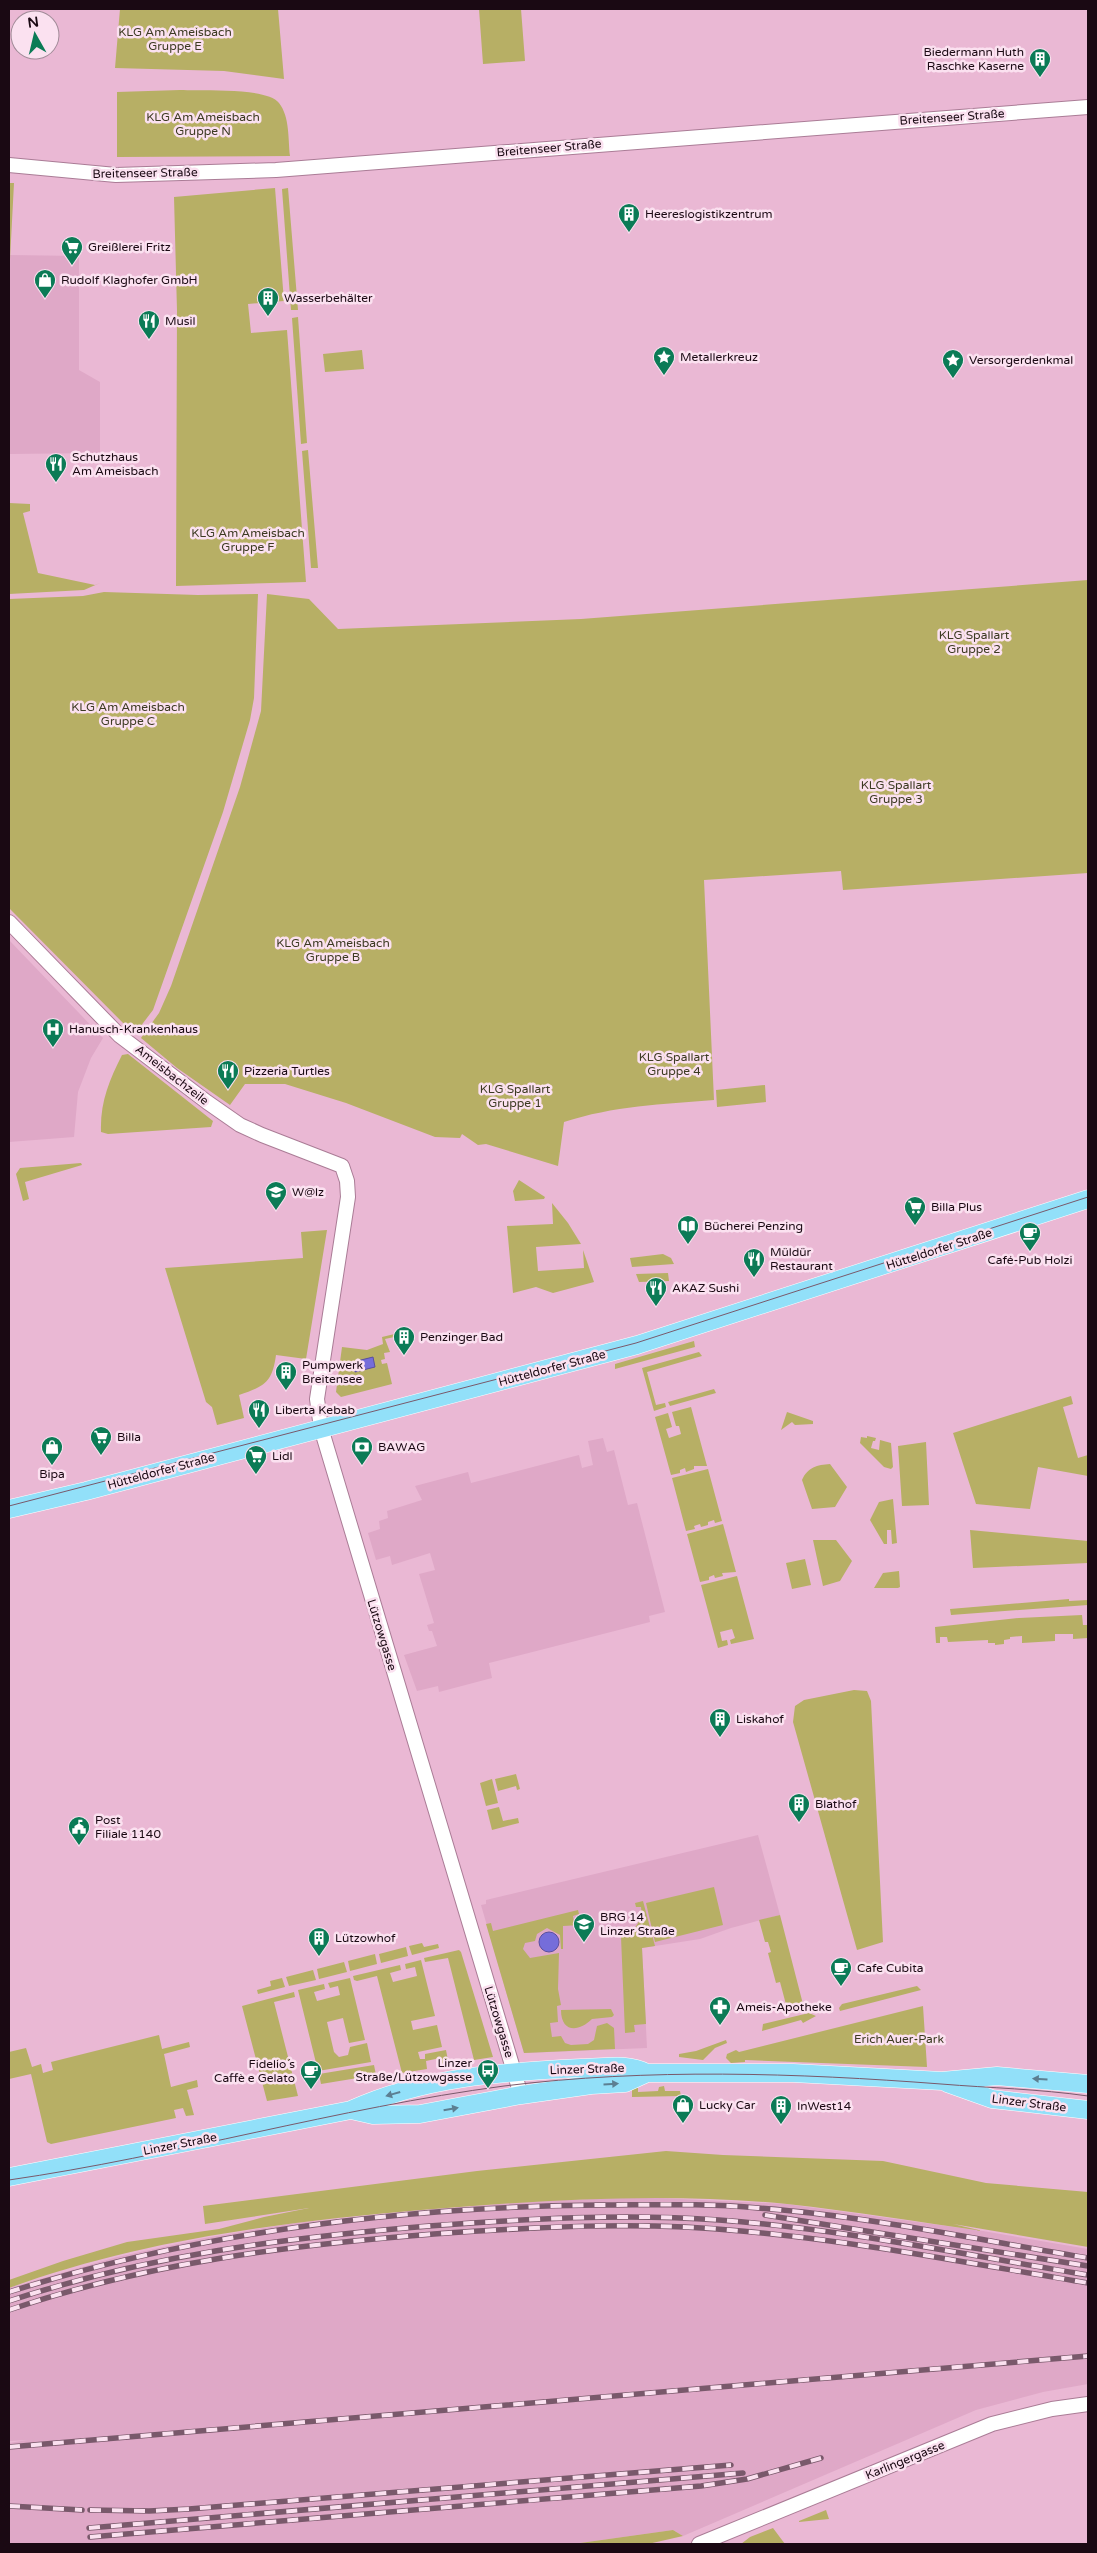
<svg xmlns="http://www.w3.org/2000/svg" width="1097" height="2553" viewBox="0 0 1097 2553" font-family="'Varela Round',sans-serif">
<style>
.built{fill:#dfa8c7}
.green{fill:#b7af65}
.water{fill:#756dda;stroke:#5a4f9e}
.lines{fill:none;stroke-linecap:round;stroke-linejoin:round}
.minor-casing{stroke:#aa7c96;stroke-width:16}
.major-casing{stroke:#fff;stroke-width:19}
.minor{stroke:#fff;stroke-width:14}
.major{stroke:#92e0f9;stroke-width:18}
.tram{stroke:#79596b;stroke-width:1}
.rail-casing{stroke:#79596b;stroke-width:5.5}
.rail{stroke:#fbe1f0;stroke-width:4;stroke-dasharray:11;stroke-linecap:butt}
.oneway{fill:#5c7f92}
.labels{text-anchor:middle;dominant-baseline:central;stroke-width:5;stroke-linejoin:round;paint-order:stroke}
.park-label{font-size:12px;fill:#3c3a22;stroke:#fbe1f0}
.poi-label{font-size:12px;fill:#1a0913;stroke:#fbe1f0;text-anchor:start}
.street-label{font-size:12px;fill:#1a0913;stroke:#fbe1f0}
</style>
<rect width="100%" height="100%" fill="#eab8d4"/>
<!-- built -->
<path class="built" d="M10,255L79,256V370L100,382V453L9,454Z
M9,940L103,1038L91,1058L78,1092L74,1137L9,1142Z
M603,1438L607,1452L614,1450L628,1505L637,1503L665,1612L649,1616L650,1622L489,1663L492,1678L439,1692L438,1686L417,1691L404,1655L437,1646L432,1631H429L427,1625L434,1623L419,1574L435,1570L430,1553L392,1565L390,1556L376,1560L368,1533L380,1529L379,1521L388,1518L387,1511L422,1500L415,1486L468,1472L471,1483L579,1455L582,1468L593,1465L588,1441Z
M758,1835L780,1915L731,1928L700,1939L642,1948L647,2048L524,2053L481,1905L486,1904V1900Z
M638,2197L786,2204L983,2231L1088,2249V2384L1043,2392L976,2410L683,2536L673,2530L573,2544H9V2443L27,2440L9,2441V2288L117,2257L205,2238L295,2223L518,2202Z"/>
<!-- green -->
<path class="green" d="M120,9H278L284,79L224,71L115,68Z
M479,9H521L525,61L483,64Z
M180,90C200,91 267,87 279,103C290,117 288,139 290,156L117,157V92Z
M9,183H14L9,279Z
M275,188L284,301L248,304L251,333L287,330L306,582L176,586L177,311L174,197Z
M288,188L298,310H291L282,189Z
M298,317L307,443L301,444L292,318Z
M362,350L364,369L325,372L323,354Z
M308,450L318,568H311L302,451Z
M9,503L30,504V511L23,513L38,573L95,585L100,583L84,590L9,594Z
M1088,580V873L843,890L841,871L704,880L714,1100C663,1104 613,1106 564,1122L558,1166L486,1144L478,1145L462,1134L460,1138L435,1137L346,1103L285,1084H245L230,1105L177,1068L141,1038L159,1013L171,986L240,787L261,711L267,594L309,599L338,629L581,619Z
M104,592L198,595L258,594L254,698L250,720L223,812L159,993L153,1010L137,1031L129,1029L9,908V599L83,596Z
M128,1054L213,1121L211,1127L108,1134L101,1132C100,1102 109,1081 122,1055Z
M765,1085L766,1102L717,1107L716,1090Z
M81,1163L82,1165L25,1182L29,1199L23,1201L16,1174L20,1168Z
M519,1180L545,1197L544,1199L515,1201L513,1191Z
M552,1203L568,1223L581,1244L536,1247L538,1271L584,1268L583,1250L594,1282L553,1293L536,1287L513,1293L507,1226L553,1224Z
M327,1230L306,1359L276,1355C272,1383 265,1386 239,1395L244,1418L217,1425L212,1407L206,1402L165,1268L303,1258L301,1232Z
M663,1254L671,1258L674,1264L632,1267L630,1258Z
M668,1273L669,1281L639,1282L636,1274Z
M407,1331L408,1334L385,1339L390,1352L384,1353L385,1359L381,1360L382,1364L387,1363L392,1384L341,1397L336,1392L342,1347L367,1350L383,1344L382,1337Z
M694,1341L695,1347L615,1369V1364Z
M699,1352L702,1356L647,1372L656,1405L665,1403L666,1407L654,1411L642,1368Z
M714,1389L716,1393L670,1406L668,1402Z
M1071,1396L1073,1404L1063,1407L1078,1458L1088,1455V1476L1038,1467L1030,1509L976,1504L953,1433Z
M691,1407L707,1466H694V1469L686,1472L685,1468L680,1470V1473L671,1475L655,1417L668,1413L672,1427L666,1429L669,1438L681,1434L679,1426H676L672,1412Z
M787,1412L813,1421V1424L795,1425L792,1422L781,1430Z
M867,1436L876,1438L875,1441H873L871,1448L879,1450L880,1440L891,1443L893,1467L891,1469L884,1467L860,1443L861,1437L867,1438Z
M926,1442L929,1505L902,1506L898,1446Z
M830,1464L847,1487L835,1507L812,1509L802,1480C808,1467 817,1465 830,1464Z
M708,1469L722,1521L715,1523L714,1520L708,1522V1525L701,1527L700,1524L694,1526L695,1529L686,1531L672,1478Z
M893,1499L897,1543L892,1544L891,1530H887V1544H884L870,1520L879,1502Z
M723,1524L736,1572L722,1573L723,1576L715,1578L714,1575L709,1577V1580L700,1582L687,1534Z
M970,1530L1088,1541V1563L973,1568Z
M813,1540H836L852,1561L840,1581L823,1586Z
M805,1559L811,1585L792,1589L786,1563Z
M899,1571L900,1587L898,1588H874L883,1573Z
M737,1576L754,1639L731,1644L730,1640L735,1638L732,1629L720,1632L722,1641L727,1640L728,1645L718,1648L701,1585Z
M1069,1599V1601L1088,1600V1605L951,1615L950,1609Z
M1082,1615L1083,1625H1088V1638L1073,1639V1634H1055V1641L1022,1643V1636L1010,1637V1639L1004,1640V1644L995,1645V1643H988V1640L948,1642L947,1637H940V1643H936L935,1627L1019,1618Z
M854,1690L867,1691L871,1701L883,1942L857,1950L793,1722L795,1706L804,1700Z
M516,1774L520,1789L517,1790L516,1786L498,1791L495,1779Z
M492,1779L498,1803L486,1806L480,1783Z
M499,1807L503,1821L518,1818L519,1823L492,1830L487,1810Z
M714,1887L723,1925L655,1942L646,1903Z
M643,1901L655,1946L642,1948L646,2024L634,2025L635,2032L625,2033L621,1937C634,1932 643,1921 641,1907H636L635,1903Z
M578,1910L579,1914L573,1916L574,1923L581,1922V1925L563,1926V1949H561L560,1935L547,1928L537,1934L535,1941L525,1943L523,1949L530,1958L559,1953L558,1989L561,2005L557,2006L558,2022L550,2023L552,2037L561,2036L565,2043L571,2045L588,2044L594,2040L597,2026L607,2023L614,2028L615,2049L524,2053L486,1924L491,1923L493,1931Z
M780,1915L804,2008L788,2012L780,1982L776,1983L768,1953L771,1952L768,1942H765L759,1920Z
M422,1943L424,1947L438,1944L439,1948L412,1955L409,1946Z
M406,1947L408,1956L381,1963L379,1954Z
M459,1950L461,1952L493,2057L474,2060L448,1958L425,1962L424,1958Z
M375,1954L377,1964L350,1971L348,1961Z
M421,1960L435,2016L411,2021L413,2030L437,2025L442,2047L418,2052L420,2059H425V2054L446,2050L449,2066L442,2067L440,2058L426,2061L427,2069L402,2073L377,1976L357,1981L354,1980L353,1976L400,1965L401,1970L390,1973L393,1982L417,1976L415,1967L406,1969L405,1964Z
M344,1962L347,1972L319,1979L317,1969Z
M313,1970L316,1980L289,1986L286,1977Z
M282,1978L285,1987L258,1994L257,1990L271,1986L270,1981Z
M350,1978L365,2040L349,2043L343,2018L327,2022L334,2052L339,2057L348,2055L350,2047L367,2043L371,2062L318,2071L298,1990L324,1984L325,1989L314,1992L317,2001L340,1995L338,1986L330,1988L328,1983Z
M917,1986L921,1990L840,2011L839,2008L842,2004Z
M294,1992L295,1997L274,2002L298,2096L267,2101L242,2006Z
M923,2006L927,2067L745,2060V2062L731,2063L726,2058L727,2054L736,2050L739,2052Z
M611,2009L614,2015L612,2017L592,2019C579,2032 561,2033 561,2010Z
M809,2013L816,2016L803,2023L801,2020L762,2031L763,2024Z
M159,2035L162,2049L189,2042L190,2047L164,2054L171,2087L197,2080L198,2087L187,2090L194,2115L186,2116L183,2108L174,2110L176,2118L51,2144L47,2142L31,2074L9,2079V2052L26,2048L32,2067L41,2064L43,2073L53,2070L51,2062Z
M726,2040L727,2043L715,2048L703,2060L679,2057V2054L696,2051Z
M374,2065L376,2075L321,2084L319,2074Z
M664,2086L665,2091H680L681,2096L632,2097V2088H638V2092L658,2091L659,2087Z
M666,2151L723,2155L883,2161L986,2183L1088,2192V2247L953,2224L983,2231C918,2222 852,2211 787,2204C665,2192 543,2200 421,2210C283,2222 140,2240 9,2288V2280L63,2261L127,2242L219,2229L264,2217L309,2208L205,2224L203,2206L477,2171Z
M826,2510L829,2519L799,2522V2521Z
M773,2528L785,2544H741L750,2537Z
M673,2530L683,2536L648,2544H573Z"/>
<!-- water -->
<path class="water" d="M373,1357L375,1367L355,1372L353,1362Z
M539 1942a10 10 0 1 1 20 0a10 10 0 1 1-20 0Z"/>
<g class="lines">
<!-- minor casing -->
<g class="minor-casing">
<path id="minor" d="M9,165L116,175L276,170L1088,107
M9,922L120,1036L207,1102L240,1125L262,1135L342,1166L347,1181L348,1197L317,1399L321,1428L521,2095
M699,2544L992,2424L1052,2409L1088,2404"/>
</g>
<!-- major casing -->
<g class="major-casing">
<path id="major" d="M9,1509L86,1491L637,1345L1088,1199
M947,2083L992,2099L1088,2110
M351,2110L373,2115L420,2114L521,2095L591,2085L625,2083L647,2073H793L942,2081L997,2076L1088,2084
M9,2177L351,2110C423,2077 502,2072 581,2068C603,2068 627,2062 647,2073"/>
</g>
<!-- minor -->
<use href="#minor" class="minor"/>
<!-- major -->
<use href="#major" class="major"/>
<!-- tram -->
<path class="tram" d="M9,1506L636,1343L1088,1197
M9,2180C175,2156 337,2108 504,2086C648,2068 797,2073 941,2084C990,2088 1039,2089 1088,2096"/>
<!-- rail casing -->
<g class="rail-casing">
<path id="rail" d="M765,2215L1088,2266
M9,2292C199,2232 400,2207 598,2205C651,2205 705,2203 758,2208C868,2216 979,2240 1088,2258
M9,2301C149,2255 283,2238 429,2226C526,2219 622,2213 719,2220C843,2229 966,2255 1088,2275
M9,2310C147,2263 289,2245 434,2234C537,2227 639,2221 741,2231C857,2241 973,2264 1088,2283
M9,2447L1088,2356
M9,2506L82,2510
M90,2510L149,2511L189,2509L731,2465
M89,2528L743,2473
M90,2537L701,2486L747,2479L821,2458"/>
</g>
<!-- rail -->
<use href="#rail" class="rail"/>
</g>
<!-- one-way arrows -->
<defs><path id="oneway-solid" d="M-6-.8H1V-3.2L6.5 0L1 3.2V.8H-6Z" transform="scale(1.25)"/></defs>
<g class="oneway">
<use href="#oneway-solid" transform="translate(1040 2079) rotate(-176)"/>
<use href="#oneway-solid" transform="translate(611 2084) rotate(-4)"/>
<use href="#oneway-solid" transform="translate(393 2094) rotate(164)"/>
<use href="#oneway-solid" transform="translate(451 2109) rotate(-10)"/>
</g>
<!-- icons -->
<defs>
<g id="building-pin" transform="scale(1.125)"><path d="M0 17L-7.5 6A9.5 9.5 0 1 1 7.5 6Z" fill="#0b7b56" stroke="#fbe1f0"/><path d="M-4-6H4V6H1V3H-1V6H-4ZM-2.5-4.3h1.7v1.8h-1.7ZM.8-4.3h1.7v1.8H.8ZM-2.5-1h1.7V.8h-1.7ZM.8-1h1.7V.8H.8Z" fill="#fff"/></g>
<g id="supermarket-pin" transform="scale(1.125)"><path d="M0 17L-7.5 6A9.5 9.5 0 1 1 7.5 6Z" fill="#0b7b56" stroke="#fbe1f0"/><path d="M-6-5.5h2.5l.6 2H6L4.5 2H-2.5L-4.4-4H-6ZM-1.5 3.2a1.3 1.3 0 1 0 .1 0ZM3 3.2a1.3 1.3 0 1 0 .1 0Z" fill="#fff"/></g>
<g id="shop-pin" transform="scale(1.125)"><path d="M0 17L-7.5 6A9.5 9.5 0 1 1 7.5 6Z" fill="#0b7b56" stroke="#fbe1f0"/><path d="M-5-2.5h2.3a2.7 3.5 0 0 1 5.4 0H5L5.5 6h-11ZM-1.5-2.5h3a1.5 2.3 0 0 0-3 0Z" fill="#fff"/></g>
<g id="restaurant-pin" transform="scale(1.125)"><path d="M0 17L-7.5 6A9.5 9.5 0 1 1 7.5 6Z" fill="#0b7b56" stroke="#fbe1f0"/><path d="M-5-6h1v4h1v-4h1v4h1v-4h1v5L-1.5 .5V6h-2V.5L-5-1ZM5-6V6H3V1.5H1.5Q1.5-4 5-6Z" fill="#fff"/></g>
<g id="sight-pin" transform="scale(1.125)"><path d="M0 17L-7.5 6A9.5 9.5 0 1 1 7.5 6Z" fill="#0b7b56" stroke="#fbe1f0"/><path d="M0-6L1.8-2.2L6-1.7L2.9 1.2L3.7 5.4L0 3.3L-3.7 5.4L-2.9 1.2L-6-1.7L-1.8-2.2Z" fill="#fff"/></g>
<g id="hospital-pin" transform="scale(1.125)"><path d="M0 17L-7.5 6A9.5 9.5 0 1 1 7.5 6Z" fill="#0b7b56" stroke="#fbe1f0"/><path d="M-5-5h3v3.5h4V-5h3V5h-3V1.5h-4V5h-3Z" fill="#fff"/></g>
<g id="school-pin" transform="scale(1.125)"><path d="M0 17L-7.5 6A9.5 9.5 0 1 1 7.5 6Z" fill="#0b7b56" stroke="#fbe1f0"/><path d="M0-5L7-2L0 1L-7-2ZM-4 1L0 2.5L4 1V4Q0 6-4 4Z" fill="#fff"/></g>
<g id="library-pin" transform="scale(1.125)"><path d="M0 17L-7.5 6A9.5 9.5 0 1 1 7.5 6Z" fill="#0b7b56" stroke="#fbe1f0"/><path d="M-6-4Q-3-5.5-.7-3.5V5Q-3 3-6 4ZM6-4Q3-5.5 .7-3.5V5Q3 3 6 4Z" fill="#fff"/></g>
<g id="cafe-pin" transform="scale(1.125)"><path d="M0 17L-7.5 6A9.5 9.5 0 1 1 7.5 6Z" fill="#0b7b56" stroke="#fbe1f0"/><path d="M-5.5-4.5H6V0H3Q3 3.5 0 3.5H-2.5Q-5.5 3.5-5.5 0ZM3-3.2v2h1.7v-2ZM-6 4.5H4V6H-6Z" fill="#fff"/></g>
<g id="bank-pin" transform="scale(1.125)"><path d="M0 17L-7.5 6A9.5 9.5 0 1 1 7.5 6Z" fill="#0b7b56" stroke="#fbe1f0"/><path d="M-6-4H6V4H-6ZM0-2.3a2.3 2.3 0 1 0 0 4.6a2.3 2.3 0 1 0 0-4.6Z" fill="#fff"/></g>
<g id="civic-pin" transform="scale(1.125)"><path d="M0 17L-7.5 6A9.5 9.5 0 1 1 7.5 6Z" fill="#0b7b56" stroke="#fbe1f0"/><path d="M-.6-6.5H3V-4.5H.6V-3L4-1V1h2V6H-6V1h2V-1L-.6-3ZM-1.2 2.5V6h2.4V2.5Z" fill="#fff"/></g>
<g id="pharmacy-pin" transform="scale(1.125)"><path d="M0 17L-7.5 6A9.5 9.5 0 1 1 7.5 6Z" fill="#0b7b56" stroke="#fbe1f0"/><path d="M-2-6h4v4h4v4h-4v4h-4v-4h-4v-4h4Z" fill="#fff"/></g>
<g id="bus-pin" transform="scale(1.125)"><path d="M0 17L-7.5 6A9.5 9.5 0 1 1 7.5 6Z" fill="#0b7b56" stroke="#fbe1f0"/><path d="M-5-6H5V4H4V6H2V4H-2V6H-4V4H-5ZM-3.5-4V0h7V-4ZM-3.5 1.2v1.5H-2V1.2ZM2 1.2v1.5H3.5V1.2Z" fill="#fff"/></g>
</defs>
<g fill-rule="evenodd">
<use href="#building-pin" x="1040" y="59"/>
<use href="#building-pin" x="629" y="214"/>
<use href="#supermarket-pin" x="72" y="247"/>
<use href="#shop-pin" x="45" y="280"/>
<use href="#building-pin" x="268" y="298"/>
<use href="#restaurant-pin" x="149" y="321"/>
<use href="#sight-pin" x="664" y="357"/>
<use href="#sight-pin" x="953" y="360"/>
<use href="#restaurant-pin" x="56" y="464"/>
<use href="#hospital-pin" x="53" y="1029"/>
<use href="#restaurant-pin" x="228" y="1071"/>
<use href="#school-pin" x="276" y="1192"/>
<use href="#supermarket-pin" x="915" y="1207"/>
<use href="#library-pin" x="688" y="1226"/>
<use href="#cafe-pin" x="1030" y="1233"/>
<use href="#restaurant-pin" x="754" y="1259"/>
<use href="#restaurant-pin" x="656" y="1288"/>
<use href="#building-pin" x="404" y="1337"/>
<use href="#building-pin" x="286" y="1372"/>
<use href="#restaurant-pin" x="259" y="1410"/>
<use href="#supermarket-pin" x="101" y="1437"/>
<use href="#shop-pin" x="52" y="1447"/>
<use href="#bank-pin" x="362" y="1447"/>
<use href="#supermarket-pin" x="256" y="1456"/>
<use href="#building-pin" x="720" y="1719"/>
<use href="#building-pin" x="799" y="1804"/>
<use href="#civic-pin" x="79" y="1827"/>
<use href="#school-pin" x="584" y="1924"/>
<use href="#building-pin" x="319" y="1938"/>
<use href="#cafe-pin" x="841" y="1968"/>
<use href="#pharmacy-pin" x="720" y="2007"/>
<use href="#bus-pin" x="488" y="2070"/>
<use href="#cafe-pin" x="311" y="2071"/>
<use href="#shop-pin" x="683" y="2105"/>
<use href="#building-pin" x="781" y="2106"/>
</g>
<g class="labels">
<!-- park labels -->
<g class="park-label">
<text x="175" y="32">KLG Am Ameisbach<tspan x="175" dy="14">Gruppe E</tspan></text>
<text x="203" y="117">KLG Am Ameisbach<tspan x="203" dy="14">Gruppe N</tspan></text>
<text x="248" y="533">KLG Am Ameisbach<tspan x="248" dy="14">Gruppe F</tspan></text>
<text x="974" y="635">KLG Spallart<tspan x="974" dy="14">Gruppe 2</tspan></text>
<text x="128" y="707">KLG Am Ameisbach<tspan x="128" dy="14">Gruppe C</tspan></text>
<text x="896" y="785">KLG Spallart<tspan x="896" dy="14">Gruppe 3</tspan></text>
<text x="333" y="943">KLG Am Ameisbach<tspan x="333" dy="14">Gruppe B</tspan></text>
<text x="674" y="1057">KLG Spallart<tspan x="674" dy="14">Gruppe 4</tspan></text>
<text x="515" y="1089">KLG Spallart<tspan x="515" dy="14">Gruppe 1</tspan></text>
<text x="899" y="2039">Erich Auer-Park</text>
</g>
<!-- poi labels -->
<g class="poi-label">
<text x="1024" y="52" text-anchor="end">Biedermann Huth<tspan x="1024" dy="14">Raschke Kaserne</tspan></text>
<text x="645" y="214">Heereslogistikzentrum</text>
<text x="88" y="247">Greißlerei Fritz</text>
<text x="61" y="280">Rudolf Klaghofer GmbH</text>
<text x="284" y="298">Wasserbehälter</text>
<text x="165" y="321">Musil</text>
<text x="680" y="357">Metallerkreuz</text>
<text x="969" y="360">Versorgerdenkmal</text>
<text x="72" y="457">Schutzhaus<tspan x="72" dy="14">Am Ameisbach</tspan></text>
<text x="69" y="1029">Hanusch-Krankenhaus</text>
<text x="244" y="1071">Pizzeria Turtles</text>
<text x="292" y="1192">W@lz</text>
<text x="931" y="1207">Billa Plus</text>
<text x="704" y="1226">Bücherei Penzing</text>
<text x="770" y="1252">Müldür<tspan x="770" dy="14">Restaurant</tspan></text>
<text x="1030" y="1260" text-anchor="middle">Café-Pub Holzi</text>
<text x="672" y="1288">AKAZ Sushi</text>
<text x="420" y="1337">Penzinger Bad</text>
<text x="302" y="1365">Pumpwerk<tspan x="302" dy="14">Breitensee</tspan></text>
<text x="275" y="1410">Liberta Kebab</text>
<text x="117" y="1437">Billa</text>
<text x="378" y="1447">BAWAG</text>
<text x="272" y="1456">Lidl</text>
<text x="52" y="1474" text-anchor="middle">Bipa</text>
<text x="736" y="1719">Liskahof</text>
<text x="815" y="1804">Blathof</text>
<text x="95" y="1820">Post<tspan x="95" dy="14">Filiale 1140</tspan></text>
<text x="600" y="1917">BRG 14<tspan x="600" dy="14">Linzer Straße</tspan></text>
<text x="335" y="1938">Lützowhof</text>
<text x="857" y="1968">Cafe Cubita</text>
<text x="736" y="2007">Ameis-Apotheke</text>
<text x="472" y="2063" text-anchor="end">Linzer<tspan x="472" dy="14">Straße/Lützowgasse</tspan></text>
<text x="295" y="2064" text-anchor="end">Fidelio´s<tspan x="295" dy="14">Caffè e Gelato</tspan></text>
<text x="699" y="2105">Lucky Car</text>
<text x="797" y="2106">InWest14</text>
</g>
<!-- street labels -->
<g class="street-label">
<text transform="translate(952 117) rotate(-4)">Breitenseer Straße</text>
<text transform="translate(549 148) rotate(-5)">Breitenseer Straße</text>
<text transform="translate(145 173) rotate(-1)">Breitenseer Straße</text>
<text transform="translate(172 1075) rotate(38)">Ameisbachzeile</text>
<text transform="translate(939 1249) rotate(-18)">Hütteldorfer Straße</text>
<text transform="translate(552 1368) rotate(-15)">Hütteldorfer Straße</text>
<text transform="translate(161 1471) rotate(-15)">Hütteldorfer Straße</text>
<text transform="translate(382 1635) rotate(73)">Lützowgasse</text>
<text transform="translate(499 2022) rotate(73)">Lützowgasse</text>
<text transform="translate(587 2069) rotate(-2)">Linzer Straße</text>
<text transform="translate(1029 2103) rotate(7)">Linzer Straße</text>
<text transform="translate(180 2144) rotate(-11)">Linzer Straße</text>
<text transform="translate(905 2460) rotate(-22)">Karlingergasse</text>
</g>
</g>
<!-- border -->
<rect width="1097" height="2553" fill="none" stroke="#1a0913" stroke-width="20"/>
<!-- north arrow -->
<g transform="translate(35 35) rotate(352)"><circle r="24" fill="#fbe1f0" stroke="#a18b98"/>
<path d="M0-4L9 19L0 12L-9 19Z" fill="#0b7b56"/>
<text y="-8" font-size="14" font-weight="bold" text-anchor="middle" fill="#1a0913">N</text>
</g>
</svg>
